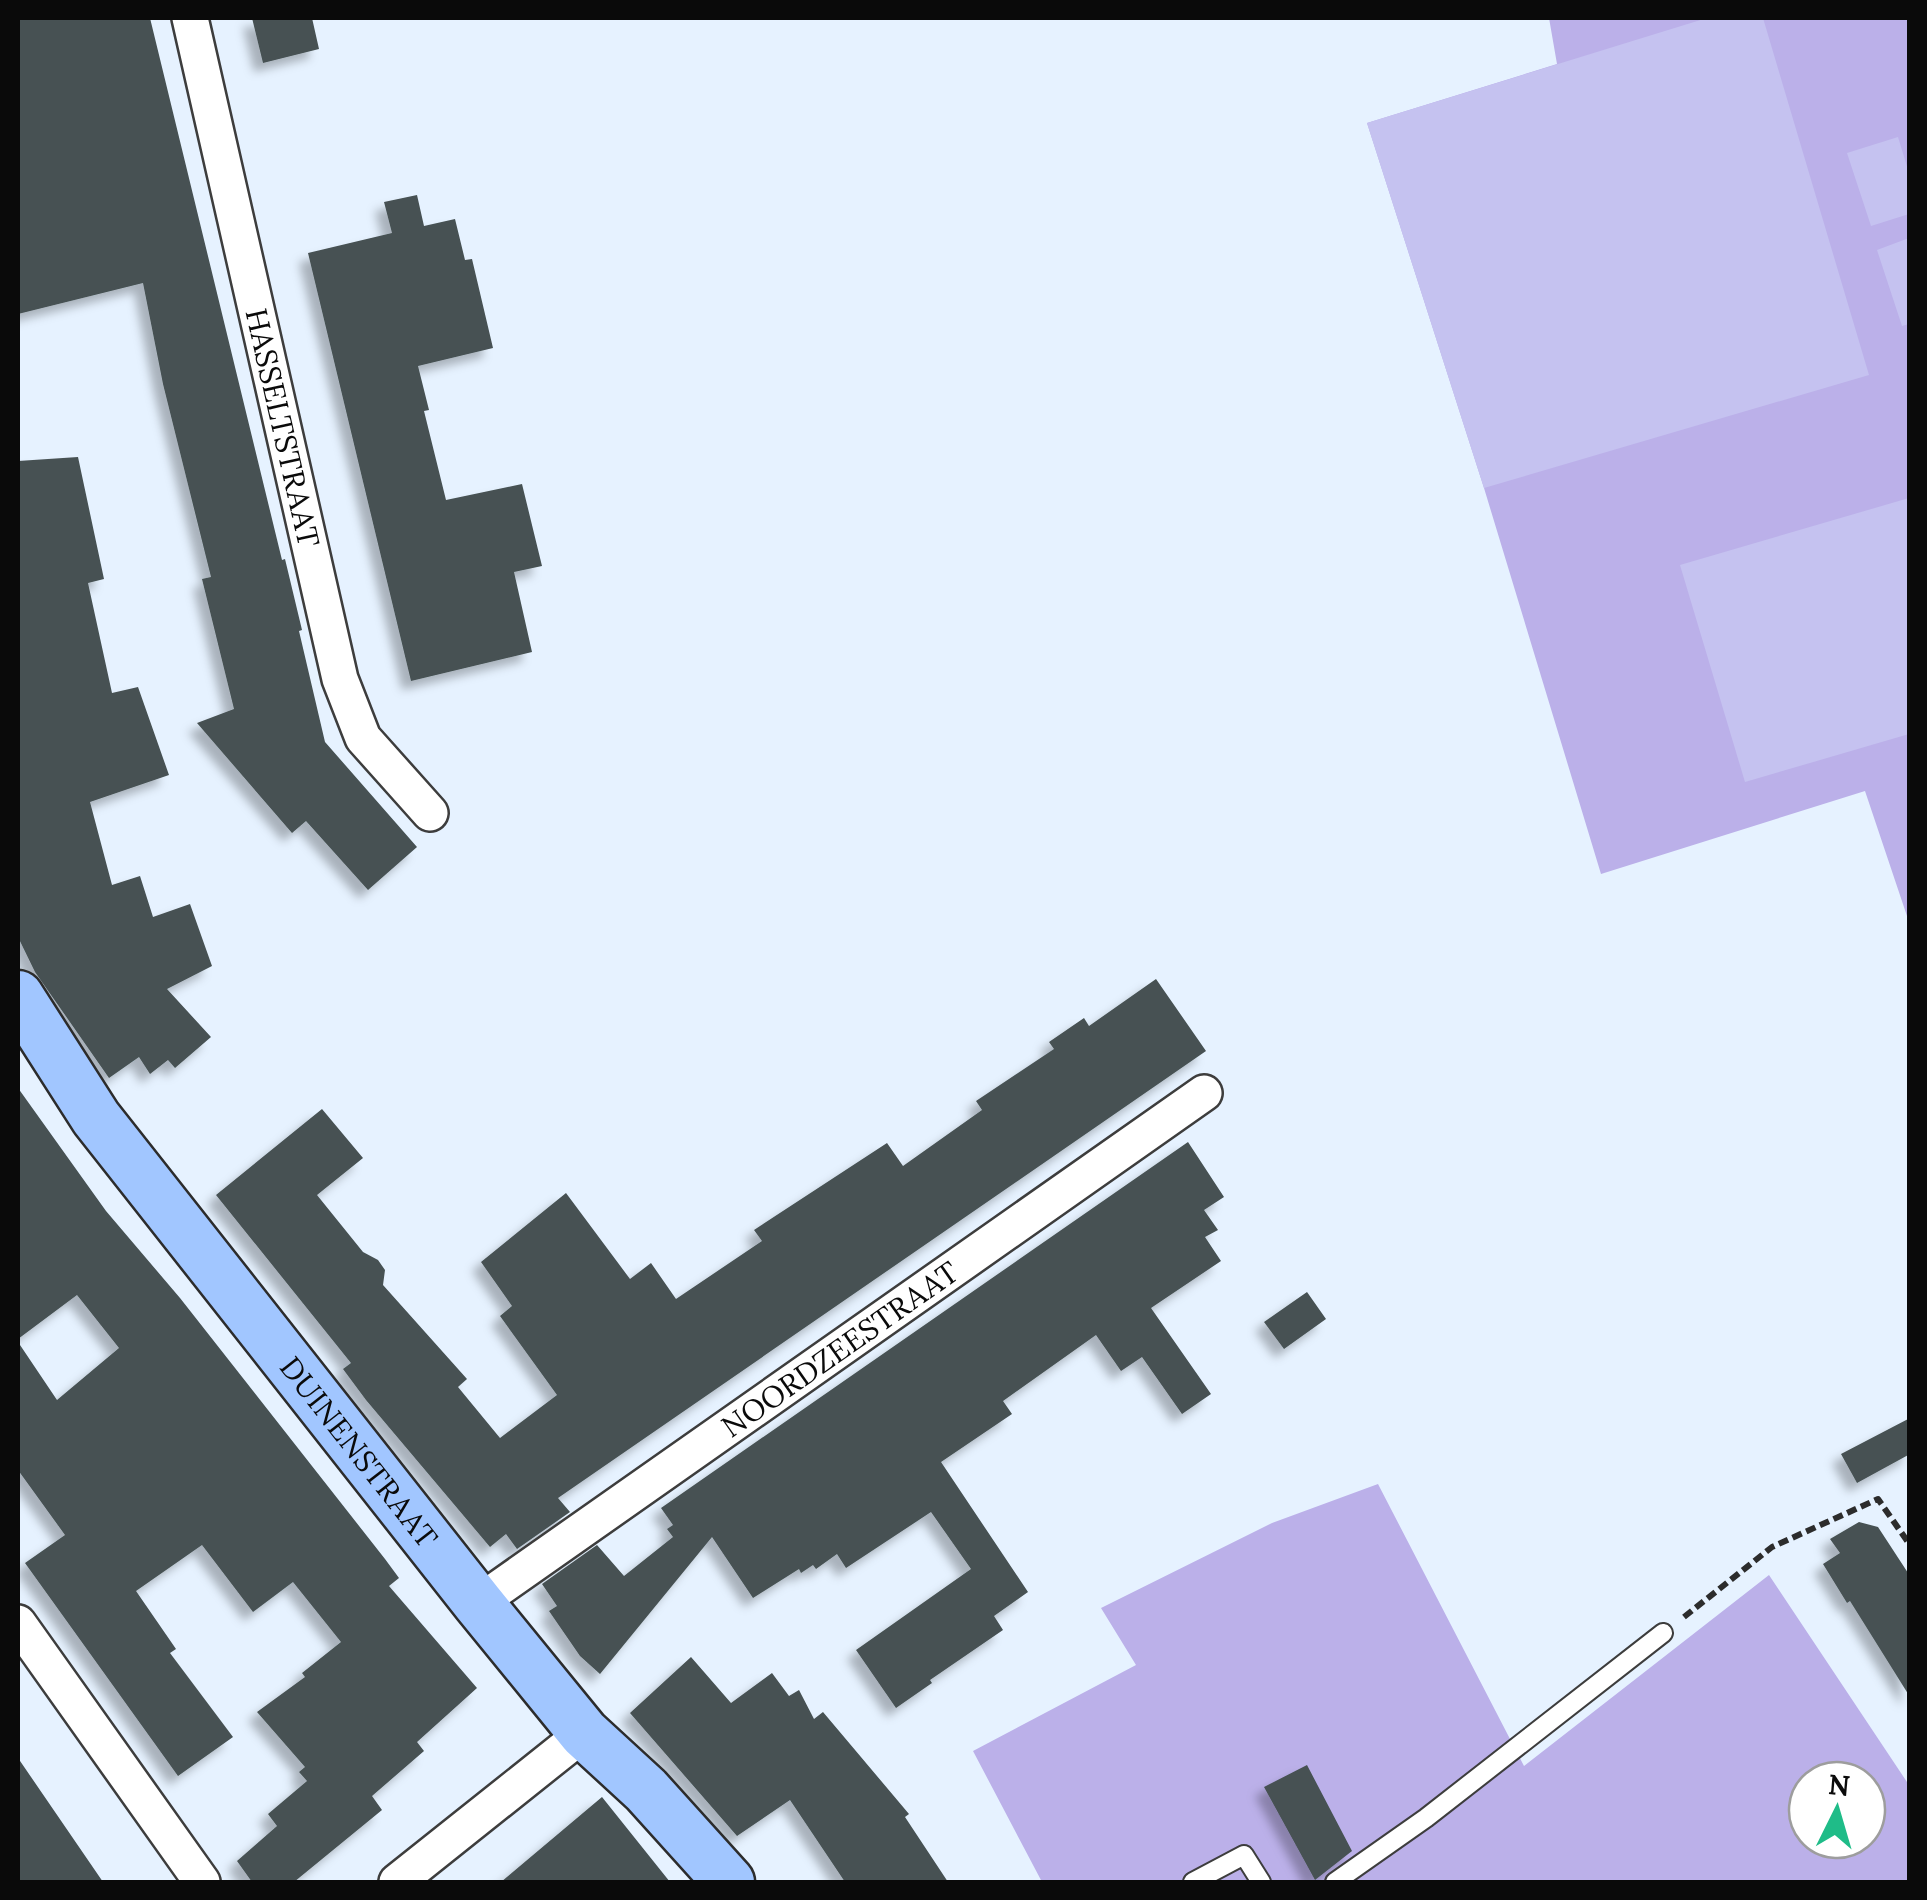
<svg xmlns="http://www.w3.org/2000/svg" width="1927" height="1900" viewBox="0 0 1927 1900" font-family="Lora,serif">
<style>
.green{fill:#bbb0e9;fill-rule:evenodd}
.pitch{fill:#c5c2f0}
.building{fill:#465152;filter:url(#shadow)}
.lines{fill:none;stroke-linecap:round;stroke-linejoin:round}
.lane-casing{stroke:#3d3d3d;stroke-width:22}
.street-casing{stroke:#3d3d3d;stroke-width:40}
.secondary-casing{stroke:#2c2c2c;stroke-width:55}
.path{stroke:#2c2c2c;stroke-width:6;stroke-dasharray:10 5;stroke-linecap:butt}
.lane{stroke:#fff;stroke-width:18}
.street{stroke:#fff;stroke-width:35}
.secondary{stroke:#a1c6ff;stroke-width:50}
.labels{text-anchor:middle;dominant-baseline:central;stroke-width:10;stroke-linejoin:round;paint-order:stroke}
.street-label{font-size:30px;fill:#0a0a0a;stroke:#fff}
</style>
<defs>
<filter id="shadow"><feDropShadow dx="-9" dy="9" stdDeviation="5" flood-color="#0004"/></filter>
</defs>
<rect width="100%" height="100%" fill="#e6f2ff"/>
<!-- green -->
<path class="green" d="M1549,18H1909V922L1865,791L1601,874L1484,488L1367,123L1557,64Z
M1378,1484L1524,1766L1769,1575L1909,1785V1882H1042L973,1751L1136,1665L1101,1608L1272,1523ZM1807,1780H1867V1840H1807Z"/>
<!-- pitch -->
<path class="pitch" d="M1707,18H1763L1869,375L1484,488L1367,123Z
M1898,137L1909,173V214L1871,226L1847,153Z
M1909,238V324L1902,326L1877,250Z
M1909,498V734L1745,782L1680,565Z"/>
<!-- building -->
<path class="building" d="M18,18H150L282,560L285,559L302,630L299,631L325,742L417,847L368,890L306,821L292,833L197,723L234,709L202,579L211,577L163,384L143,283L18,314Z
M252,18H312L319,49L263,63Z
M417,195L424,226L455,219L465,260L472,259L493,348L418,366L429,410L424,411L446,500L522,484L542,566L514,572L532,652L411,681L308,253L392,233L384,202Z
M78,457L104,579L88,583L112,693L138,687L169,775L90,802L112,885L140,876L153,917L190,904L212,966L167,989L211,1037L175,1068L168,1060L150,1074L139,1057L109,1078L35,972L18,937V461Z
M1156,979L1206,1051L558,1498L570,1512L517,1549L506,1534L490,1547L366,1400L343,1369L351,1363L216,1195L322,1109L363,1158L317,1195L363,1252L378,1260L385,1270L383,1285L467,1379L458,1387L500,1438L557,1395L500,1316L512,1306L481,1262L566,1193L630,1279L651,1263L676,1299L762,1241L754,1230L887,1143L903,1166L982,1110L976,1101L1054,1049L1049,1042L1084,1018L1089,1026Z
M18,1088L106,1211L180,1298L385,1559L399,1578L389,1586L477,1688L417,1742L424,1751L372,1796L382,1810L294,1882H252L237,1861L277,1826L268,1814L307,1781L299,1772L305,1767L257,1712L305,1677L302,1673L341,1642L293,1582L253,1612L202,1545L136,1591L176,1649L170,1653L233,1737L178,1776L25,1563L65,1535L18,1470V1342L57,1400L119,1348L77,1295L18,1339Z
M1188,1142L1224,1197L1204,1210L1218,1230L1205,1237L1221,1261L1151,1308L1211,1394L1182,1414L1142,1357L1121,1371L1096,1335L1003,1401L1012,1414L941,1462L1028,1592L994,1616L1003,1630L930,1680L932,1683L896,1708L856,1650L971,1569L931,1512L846,1568L837,1554L816,1569L813,1565L801,1573L799,1569L753,1598L712,1537L600,1674L580,1656L549,1611L557,1606L542,1584L597,1545L624,1576L673,1537L667,1529L673,1525L661,1508Z
M1307,1292L1326,1319L1284,1349L1264,1322Z
M1910,1418V1454L1857,1483L1841,1454Z
M1859,1522L1878,1527L1910,1576V1697L1850,1601L1847,1603L1823,1564L1840,1553L1830,1539Z
M691,1657L731,1703L772,1673L789,1696L799,1690L814,1719L823,1712L909,1814L905,1817L948,1882H845L790,1800L737,1836L630,1713Z
M18,1758L103,1882H18Z
M1307,1765L1352,1851L1315,1880L1264,1787Z
M602,1797L670,1882H501Z"/>
<g class="lines">
<!-- lane casing -->
<g class="lane-casing">
<path id="lane" d="M1193,1882L1244,1855L1261,1882
M1335,1882L1426,1818L1663,1633"/>
</g>
<!-- street casing -->
<g class="street-casing">
<g id="street">
<path id="s1" d="M190,18L340,679L363,738L430,813"/>
<path id="s2" d="M478,1603L1204,1093"/>
<path d="M18,1623L202,1882"/>
<path d="M397,1882L584,1733"/>
</g>
</g>
<!-- secondary casing -->
<g class="secondary-casing">
<g id="secondary">
<path id="s3" d="M18,996L96,1118L478,1603L584,1733L646,1790L729,1882"/>
</g>
</g>
<!-- path -->
<path class="path" d="M1684,1617L1772,1547L1878,1499L1910,1545"/>
<!-- lane -->
<use href="#lane" class="lane"/>
<!-- street -->
<use href="#street" class="street"/>
<!-- secondary -->
<use href="#secondary" class="secondary"/>
</g>
<g class="labels">
<!-- street labels -->
<g class="street-label">
<text stroke="none"><textPath href="#s1" startOffset="420">HASSELTSTRAAT</textPath></text>
<text stroke="none"><textPath href="#s2" startOffset="442">NOORDZEESTRAAT</textPath></text>
<text stroke="none"><textPath href="#s3" startOffset="570">DUINENSTRAAT</textPath></text>
</g>
</g>
<!-- border -->
<rect width="1927" height="1900" fill="none" stroke="#0a0a0a" stroke-width="40"/>
<!-- north arrow -->
<g transform="translate(1837 1810) rotate(5)"><circle r="48" fill="#ffffff" stroke="#9d9d9d" stroke-width="2.5"/>
<path d="M0-8L18 38L0 25L-18 38Z" fill="#1fbc88"/>
<text y="-15" font-size="28" font-weight="bold" text-anchor="middle" fill="#0a0a0a">N</text>
</g>
</svg>
